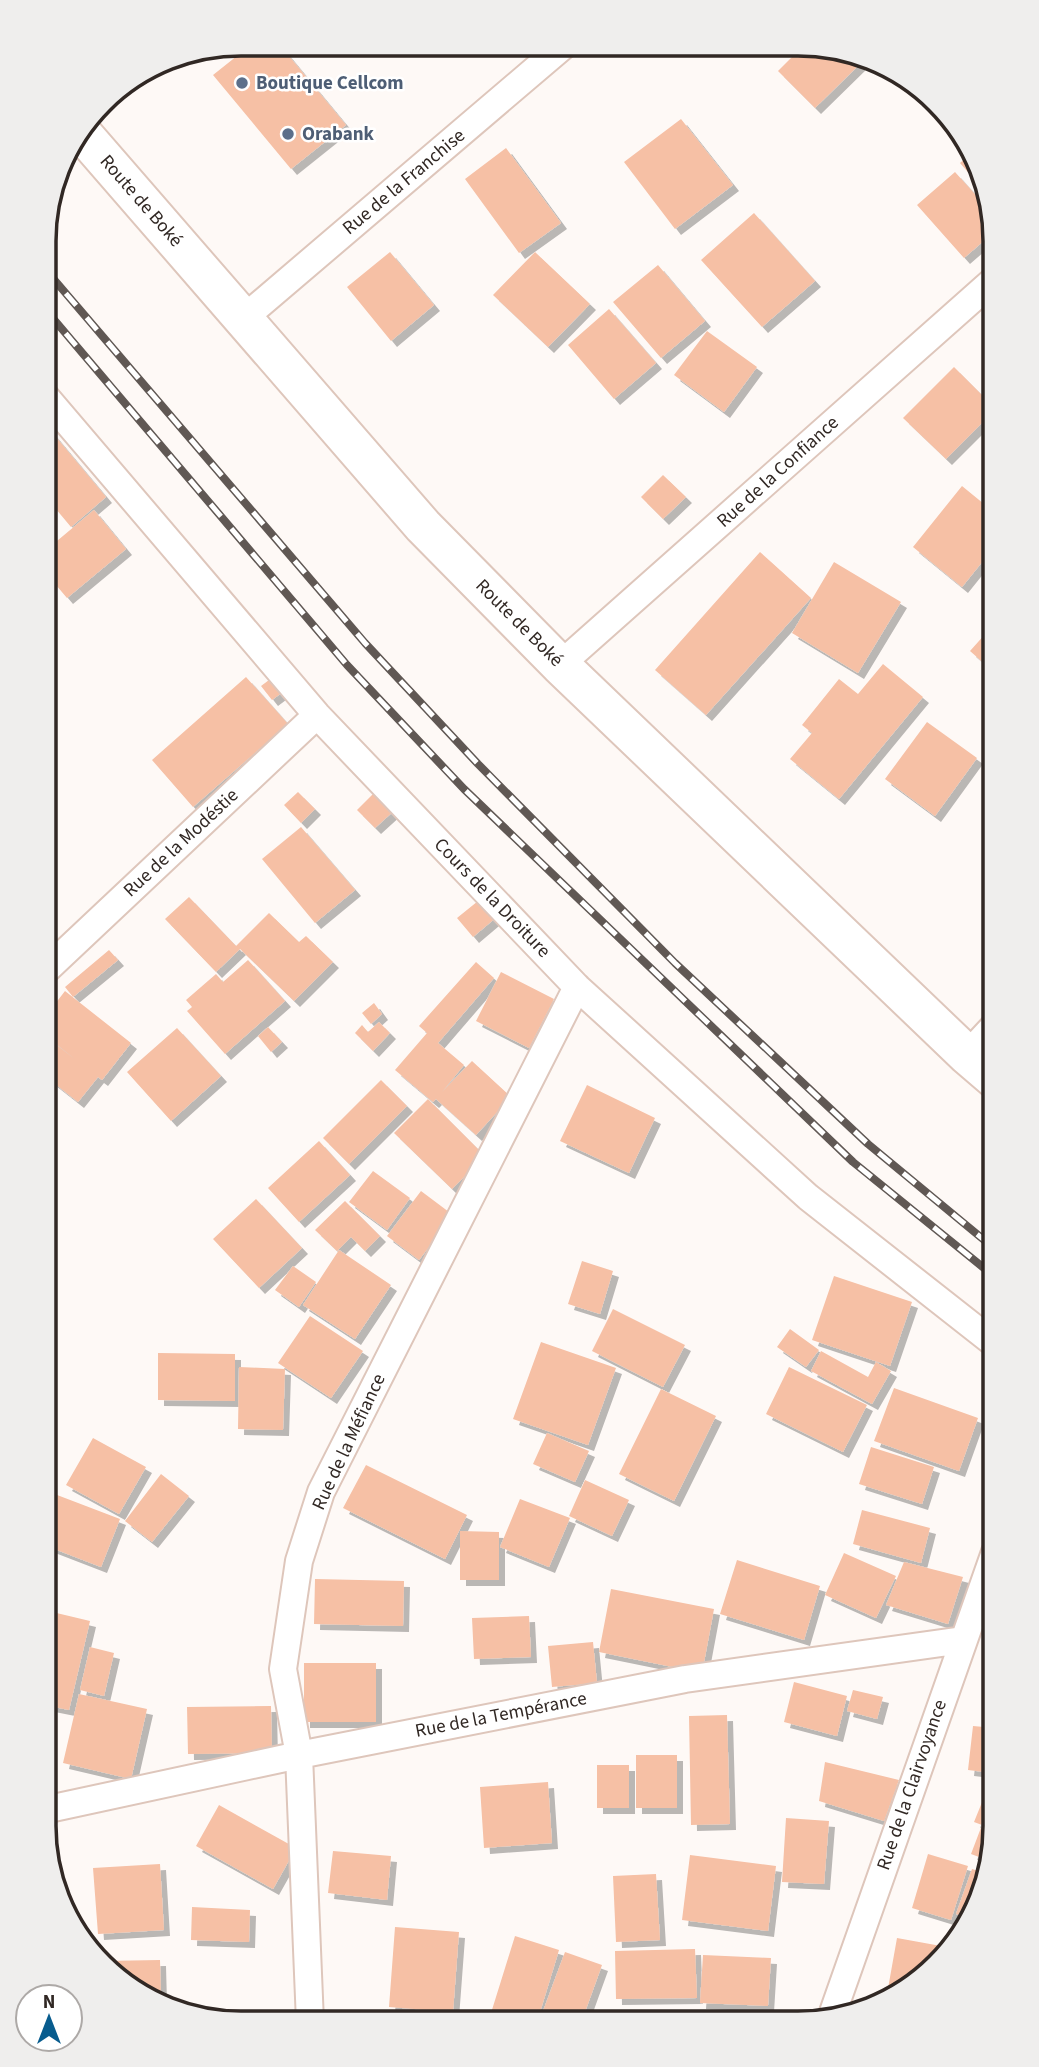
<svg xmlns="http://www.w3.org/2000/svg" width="1039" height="2067" viewBox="0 0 1039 2067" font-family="'Source Sans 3',sans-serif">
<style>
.building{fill:#f6c0a5;filter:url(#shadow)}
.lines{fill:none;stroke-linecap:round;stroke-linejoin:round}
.minor-casing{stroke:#dec6bb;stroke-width:30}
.primary-casing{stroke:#dec6bb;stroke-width:42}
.minor{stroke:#fff;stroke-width:26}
.primary{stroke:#fff;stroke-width:38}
.rail-casing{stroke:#605854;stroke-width:8}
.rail{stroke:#fff;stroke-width:5;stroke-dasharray:16;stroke-linecap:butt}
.service-dot{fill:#5c6f8a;stroke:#fff;stroke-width:2.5}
.labels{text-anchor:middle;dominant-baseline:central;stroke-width:5;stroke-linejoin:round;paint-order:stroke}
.service-label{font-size:19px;font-weight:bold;fill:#4e5e75;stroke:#fff;text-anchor:start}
.street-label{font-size:19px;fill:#312824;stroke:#fff}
.rim{fill:none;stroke:#312824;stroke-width:3.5}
</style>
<defs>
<filter id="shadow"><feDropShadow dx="6" dy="6" stdDeviation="0" flood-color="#0004"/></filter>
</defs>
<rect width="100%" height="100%" fill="#fef9f6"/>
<!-- building -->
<path class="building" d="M252,44H279L346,125L291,169L213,75Z
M802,47H836L863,61L815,108L778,71Z
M681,119L733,185L675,229L624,162Z
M506,148L561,223L519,253L465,179Z
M969,155L985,178L987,194L960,163Z
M955,172L990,211L994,232L964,258L917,205Z
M754,213L815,281L762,327L701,260Z
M390,252L434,305L391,341L347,287Z
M535,252L590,304L548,347L493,295Z
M658,265L705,321L661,358L613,302Z
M609,309L656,363L614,399L568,345Z
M707,331L757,367L724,412L674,375Z
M954,367L995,408V410L946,459L903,418Z
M45,424L106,497L71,527L45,496Z
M995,471V494L985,489Z
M663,475L686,497L663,519L641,497Z
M962,486L995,513V546L962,587L913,547Z
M94,510L126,549L67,598L45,572V551Z
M760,552L811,598L706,715L655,670Z
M834,562L901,602L858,673L792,633Z
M995,623V673L970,651Z
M883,664L923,697L839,799L790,759L812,733L802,725L839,679L858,694Z
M246,677L288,724L193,807L152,760Z
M273,677L284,691L272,700L261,686Z
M927,722L977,758L935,816L885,779Z
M378,789L397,808L375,828L357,810Z
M298,792L315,809L301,823L284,805Z
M301,827L355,890L315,923L262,859Z
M189,897L236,946L269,913L299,942L306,936L333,962L294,1001L240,949L216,972L165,919Z
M483,897L499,915L473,937L457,918Z
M109,950L118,960L73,997L65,987Z
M248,960L285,1001L225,1054L187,1011L192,1007L186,1000L216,974L223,982Z
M476,962L494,978L438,1043L464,1065L442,1092L472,1061L511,1097L476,1135L436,1099L433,1102L395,1070L427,1033L419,1026Z
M501,972L554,999L529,1048L476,1021Z
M65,991L131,1043L102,1080L98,1077L78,1102L45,1076V1036L76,1060L45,1035V1017Z
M374,1003L382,1014L371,1024L362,1013Z
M379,1022L390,1033L373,1051L355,1033L362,1025L368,1032Z
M268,1027L282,1042L271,1052L258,1036Z
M177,1028L221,1076L171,1121L127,1072Z
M381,1080L407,1106L349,1164L323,1138Z
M587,1085L655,1118L629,1173L560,1141Z
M428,1099L485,1156L452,1189L394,1133Z
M319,1141L350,1175L299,1222L268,1188Z
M373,1171L410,1198L387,1230L349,1202Z
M421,1191L453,1215L419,1260L387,1236Z
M256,1199L302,1248L259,1288L213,1239Z
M345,1201L380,1236L365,1251L351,1237L337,1251L315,1230Z
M339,1250L391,1285L355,1339L303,1305Z
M582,1261L613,1271L600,1314L568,1304Z
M293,1266L316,1282L299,1307L275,1290Z
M834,1276L912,1302L890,1366L812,1340Z
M613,1309L685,1345L663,1387L592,1351Z
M310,1316L363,1351L331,1398L278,1363Z
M790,1329L819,1350L806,1367L777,1347Z
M541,1342L616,1368L588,1445L513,1419Z
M821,1351L868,1377L876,1362L891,1371L872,1404L811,1371Z
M158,1353L235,1354V1401L158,1400Z
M239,1367L285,1369L283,1430L238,1429Z
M789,1367L867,1405L843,1452L766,1414Z
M894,1388L978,1418L959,1471L874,1441Z
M661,1389L716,1416L674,1501L619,1474Z
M547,1433L589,1451L575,1482L533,1464Z
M93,1438L146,1467L119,1514L66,1485Z
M871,1447L934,1467L922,1504L859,1484Z
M366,1465L467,1515L445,1559L343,1508Z
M161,1474L189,1496L152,1542L125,1521Z
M585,1480L629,1500L612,1536L569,1516Z
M44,1490L120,1519L101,1567L44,1545Z
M520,1499L570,1518L549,1567L500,1547Z
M862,1510L930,1528L921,1563L853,1544Z
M460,1531L499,1532V1580H460Z
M844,1553L896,1576L876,1618L825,1595Z
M737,1560L820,1586L804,1640L720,1614Z
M904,1562L963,1577L948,1624L886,1605Z
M315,1579L404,1581L403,1626L314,1624Z
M611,1589L714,1609L702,1673L599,1652Z
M44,1610L90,1621L69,1710L44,1705Z
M529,1616L531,1657L474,1659L472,1618Z
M593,1642L597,1683L552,1687L548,1646Z
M90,1647L114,1653L104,1696L80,1690Z
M304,1663H376V1722H304Z
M794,1682L847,1696L837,1736L784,1722Z
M853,1690L883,1697L877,1719L847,1711Z
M79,1694L147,1709L131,1779L63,1763Z
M271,1706L272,1753L188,1754L187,1707Z
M727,1715L730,1824L691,1825L689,1716Z
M973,1726L995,1728L993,1773L968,1770Z
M636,1755H677V1808H636Z
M825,1762L899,1780L884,1821L819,1801Z
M597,1765H629V1808H597Z
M548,1782L552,1843L484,1848L480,1787Z
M987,1790L995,1793V1839L987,1860L971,1854L982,1825L974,1822Z
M219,1805L296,1848L273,1889L196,1846Z
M786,1818L829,1821L824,1884L782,1882Z
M333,1851L391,1856L387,1900L328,1893Z
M928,1854L968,1866L951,1920L912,1908Z
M690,1855L776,1866L768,1931L682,1920Z
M160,1864L164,1930L98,1934L93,1868Z
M972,1869L982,1872L965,1917L956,1914Z
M656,1874L660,1940L616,1942L613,1876Z
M192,1907L250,1910L249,1942L191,1940Z
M395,1927L459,1932L453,2012L389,2007Z
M515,1936L559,1950L537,2022H522L491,2013Z
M897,1938L952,1948L887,1994Z
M695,1949L697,1998L616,1999L615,1951Z
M565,1952L602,1965L581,2023L539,2022Z
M703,1955L771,1958L768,2006L700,2003Z
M160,1960L161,1997L111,1974L103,1961Z
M792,2011V2023H750V2018Z"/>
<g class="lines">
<!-- minor casing -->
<g class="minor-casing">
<path id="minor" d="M244,318L563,46
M45,396L317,715L577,987L808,1197L995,1344
M560,665L995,279
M45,971L317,715
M967,1055L995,1025
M44,1810L299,1755L685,1679L963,1640
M831,2018L995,1552
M310,2022L299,1755L283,1669L299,1561L321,1492L577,987"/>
</g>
<!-- primary casing -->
<g class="primary-casing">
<path id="primary" d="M81,132L423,526L560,665L967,1055L995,1079"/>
</g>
<!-- minor -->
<use href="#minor" class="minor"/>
<!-- primary -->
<use href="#primary" class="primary"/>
<!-- rail casing -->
<g class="rail-casing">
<path id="rail" d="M45,269L365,643L478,764L675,963L868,1144L995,1249
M45,309L347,665L464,789L853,1162L995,1277"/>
</g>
<!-- rail -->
<use href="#rail" class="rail"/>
</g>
<!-- markers -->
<g class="service-dot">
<circle cx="242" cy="83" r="7"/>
<circle cx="288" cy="134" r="7"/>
</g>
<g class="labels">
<!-- service labels -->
<g class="service-label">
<text x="256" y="83">Boutique Cellcom</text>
<text x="302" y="134">Orabank</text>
</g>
<!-- street labels -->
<g class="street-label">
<text transform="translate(404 182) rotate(-40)">Rue de la Franchise</text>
<text transform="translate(141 201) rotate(49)">Route de Boké</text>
<text transform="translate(778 472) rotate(-42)">Rue de la Confiance</text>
<text transform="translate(519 623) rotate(45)">Route de Boké</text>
<text transform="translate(181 843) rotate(-43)">Rue de la Modéstie</text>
<text transform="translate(492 898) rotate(46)">Cours de la Droiture</text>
<text transform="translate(349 1442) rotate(-65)">Rue de la Méfiance</text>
<text transform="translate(501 1715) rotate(-11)">Rue de la Tempérance</text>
<text transform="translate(912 1785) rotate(-71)">Rue de la Clairvoyance</text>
</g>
</g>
<!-- crop -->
<path d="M0 0H1039V2067H0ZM241 56H798A185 185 0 0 1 983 241V1826A185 185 0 0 1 798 2011H241A185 185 0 0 1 56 1826V241A185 185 0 0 1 241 56Z" fill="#efeeed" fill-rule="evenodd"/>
<path class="rim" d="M241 56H798A185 185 0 0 1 983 241V1826A185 185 0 0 1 798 2011H241A185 185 0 0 1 56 1826V241A185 185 0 0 1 241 56Z"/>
<!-- north arrow -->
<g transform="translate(49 2018)"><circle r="33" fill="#ffffff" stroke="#ada9a7" stroke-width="2"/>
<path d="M0-5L12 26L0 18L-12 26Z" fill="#085c8e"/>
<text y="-10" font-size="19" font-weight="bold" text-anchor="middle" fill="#312824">N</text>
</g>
</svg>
